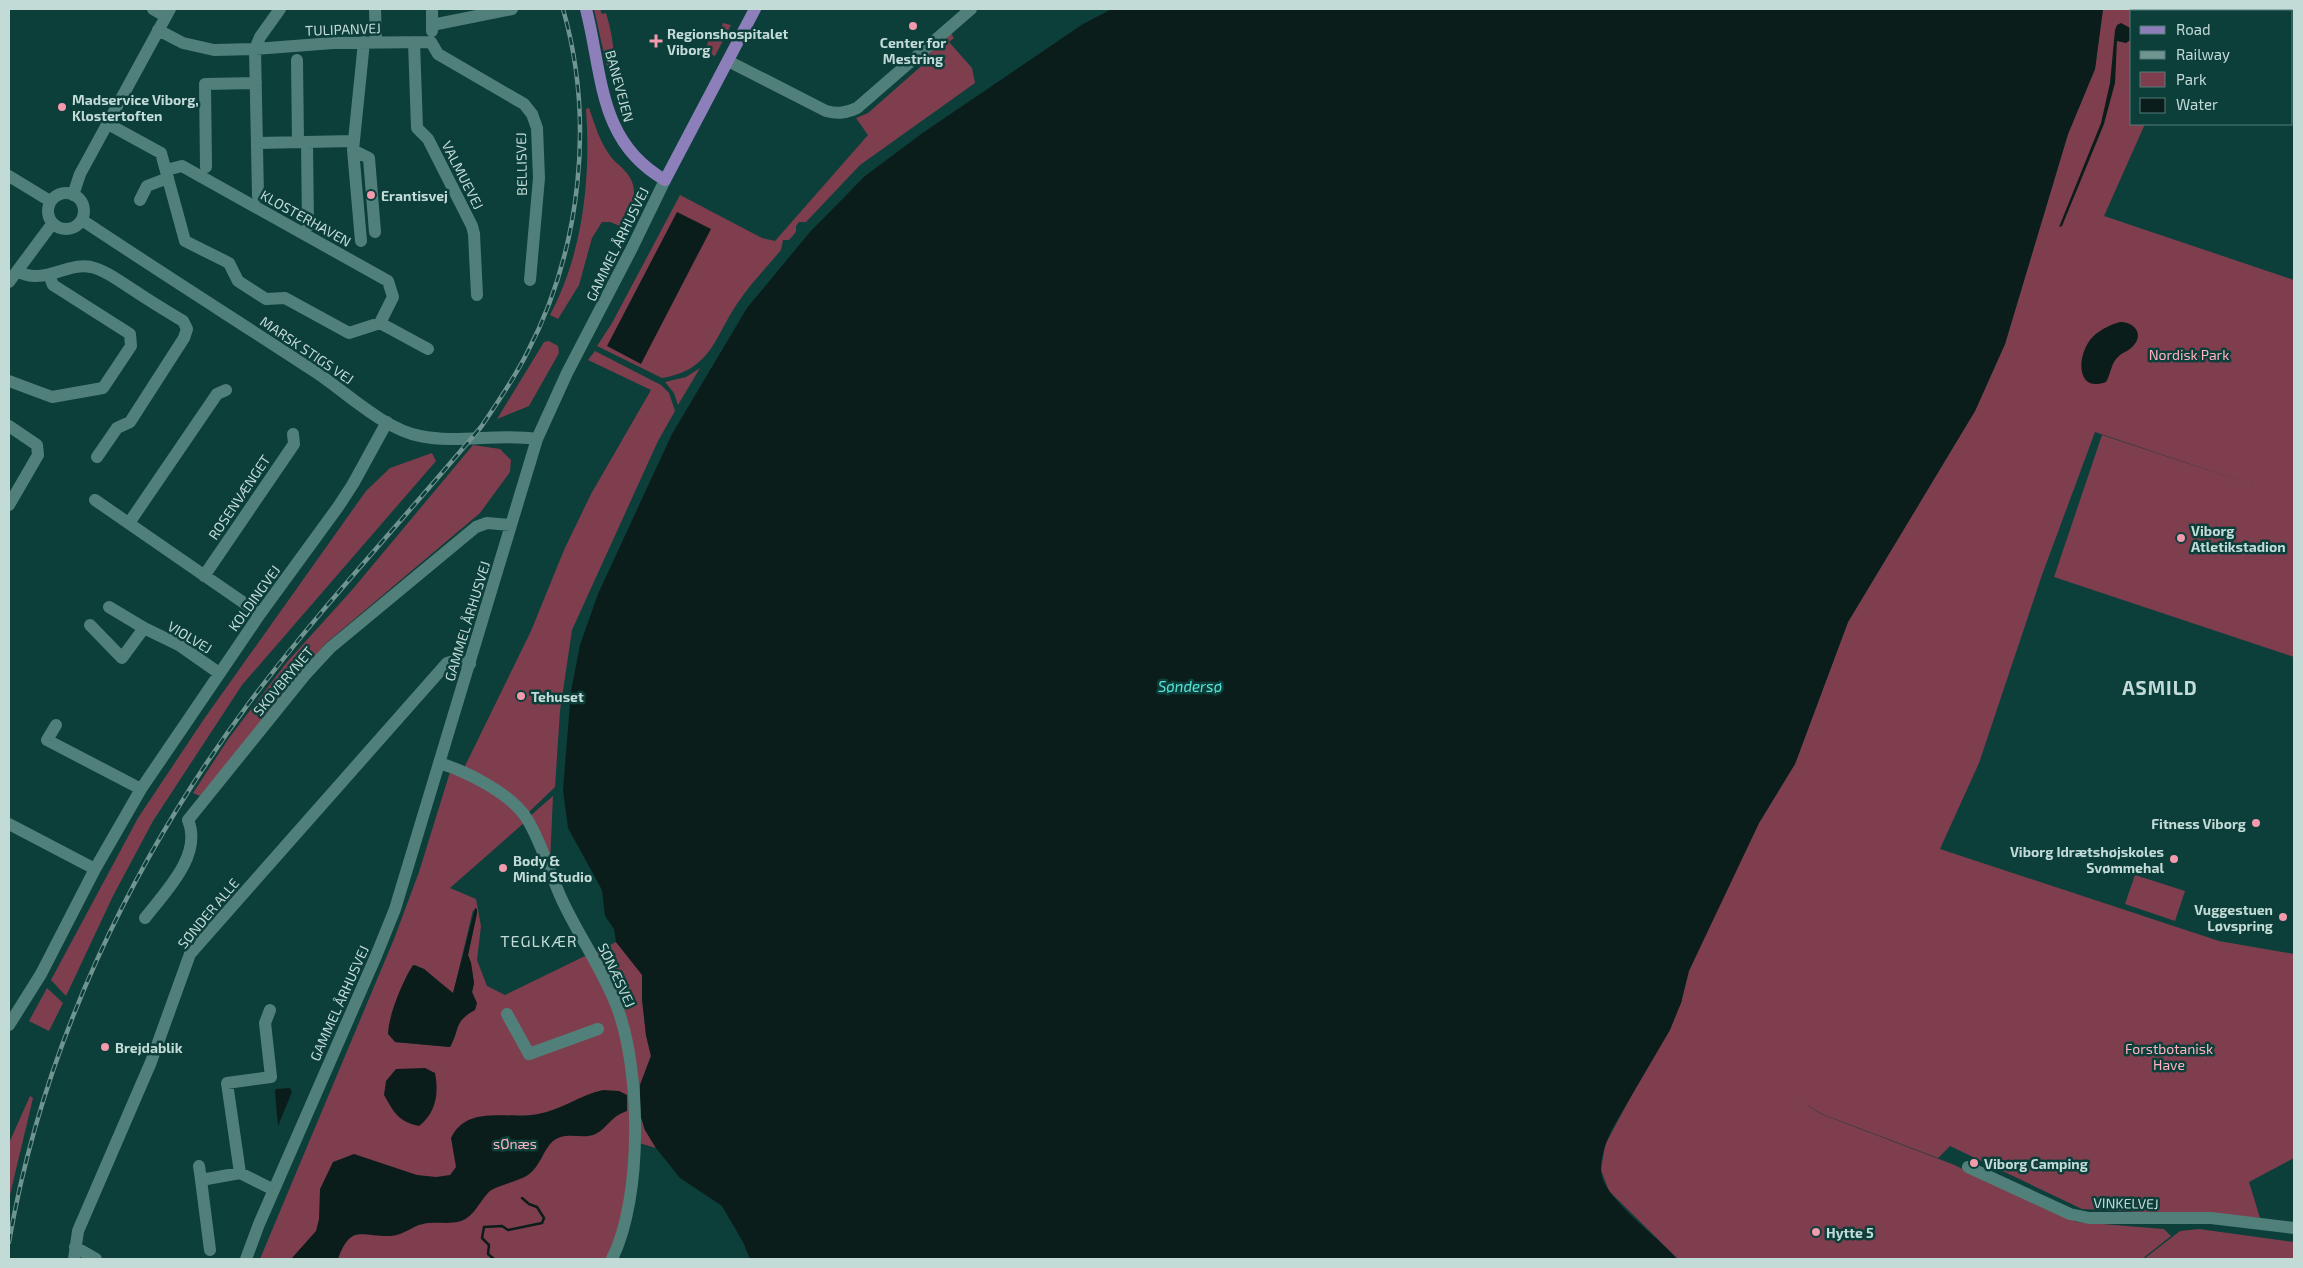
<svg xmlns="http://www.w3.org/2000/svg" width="2303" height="1268" viewBox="0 0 2303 1268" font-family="'Exo 2',sans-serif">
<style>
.green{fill:#7f3e4e;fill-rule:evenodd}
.water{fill:#0b1d1b}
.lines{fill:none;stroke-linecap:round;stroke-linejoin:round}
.stream{stroke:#0b1d1b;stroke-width:2.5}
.minor{stroke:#51807a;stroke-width:12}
.major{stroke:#8c7fba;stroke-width:12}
.rail-casing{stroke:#709490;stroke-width:4.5}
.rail{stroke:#0c3e3a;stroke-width:2.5;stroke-dasharray:8;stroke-linecap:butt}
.poi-dot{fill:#f39aac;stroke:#0c3e3a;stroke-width:2}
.labels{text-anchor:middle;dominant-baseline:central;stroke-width:5;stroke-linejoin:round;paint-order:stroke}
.street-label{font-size:14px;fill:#c3dbd7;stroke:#0c3e3a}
.poi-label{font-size:14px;font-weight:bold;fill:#c3dbd7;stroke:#0c3e3a;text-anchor:start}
.park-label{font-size:14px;fill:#ffb2c0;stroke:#0c3e3a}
.water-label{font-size:15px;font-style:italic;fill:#58e5d8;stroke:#0c3e3a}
.quarter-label{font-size:16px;letter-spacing:1px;fill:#c3dbd7;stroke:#0c3e3a}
.district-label{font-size:19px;font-weight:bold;letter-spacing:1px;fill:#c3dbd7;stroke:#0c3e3a}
</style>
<rect width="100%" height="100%" fill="#0c3e3a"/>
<!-- green -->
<path class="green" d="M594,9H600L602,14L606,13C613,36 615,55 614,78H612L606,63Z
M2103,9H2263L2261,11H2132V124H2145L2104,216L2294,280V657L2054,577L2102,435L2253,485L2095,432L2042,575L1979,763L1940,849L2219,941L2294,954V1158L2249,1182L2260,1218L2082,1209L1950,1146L1938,1158L1822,1114L1802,1102L1821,1114L1952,1164L2077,1222L2164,1229L2171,1236L2142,1259H1678L1609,1191L1601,1170L1605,1145L1681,1003L1688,971L1759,823L1795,764L1848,622L1975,411L2005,344L2068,134L2095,69Z
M723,23L731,25L715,56L704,52L713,30L720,32Z
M950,32L954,38L949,42L972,68L975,83L860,165L806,222H799L796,226V232L789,240H783L781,250C767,267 751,283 739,301C714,337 712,370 662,378L597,346L612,323L680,195L762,238L775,241L868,135L856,118L868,113L927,61L926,53Z
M589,108C595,125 599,140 609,154C613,161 620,165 625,171C642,189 631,209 622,227L610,222H602L592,238L579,285L558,319L550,315C583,253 591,179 586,109Z
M549,341L558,346L559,353L529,406L497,419L544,342Z
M595,351L661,385L669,393L675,411L658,441L572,630L560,711L555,787L528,813L464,768L531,631L564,550L591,494L651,390L588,360Z
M700,368L678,405L674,393L665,382L686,377Z
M473,445L500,449L511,460L510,472L480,513L325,644L200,796L193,793L229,738L287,662L352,590Z
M432,453L436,461L242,685L153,821L113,896L66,996L51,980L138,818L204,719L366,491L390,468Z
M450,772L457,773L507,802L525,822L450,888L476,899L481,926L477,960L487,986L505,995L587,955L595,966L627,1048L631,1179L609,1259H260L394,939L419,872ZM473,910L477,913L468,955L471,963L474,983L472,992L474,1010C453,1022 460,1030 450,1047L395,1042C397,1023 399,976 415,965L424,969L453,994Z
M553,796L550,863L530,816Z
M2135,875L2185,891L2175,921L2125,904Z
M616,942L643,975L642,999L646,1035L651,1056L640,1085V1114L645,1130L656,1148L639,1143L630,1039L594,953Z
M47,988L63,1003L49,1031L29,1021Z
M30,1096L33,1098L9,1199V1143Z
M2199,1229L2294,1242V1259H2144L2180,1231Z"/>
<!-- water -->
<path class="water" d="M1112,9H2103L2095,69L2068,134L2005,344L1975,411L1848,622L1795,764L1759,823L1689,971L1681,1003L1670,1030L1612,1129C1606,1143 1598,1161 1602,1177C1609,1202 1659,1238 1677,1259H750L743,1242L722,1206L680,1178L656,1148L645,1130L640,1114V1085L651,1056L646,1035L642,999V975L616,942L614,929L605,916L602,890L568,828L563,790L571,691L580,645L598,594L672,434L747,308L810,232L865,176L924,132L1083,24Z
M2121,23L2132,29V39L2126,43L2117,41L2115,83L2104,124L2062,226L2059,227L2101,123L2110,83L2115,30L2117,25Z
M677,212L711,229L641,364L607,346Z
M2120,322C2136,322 2145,336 2131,348C2127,352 2121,353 2118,357C2111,363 2111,374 2106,382C2076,393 2077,357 2090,340C2097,331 2109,325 2120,322Z
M475,908L477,909V913L468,955L471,963L474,983L472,992L477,1003L475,1010C453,1022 460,1030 450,1047L395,1042L388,1034C389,1013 402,983 413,965L424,969L453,993Z
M425,1068L435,1073C439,1094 436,1113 419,1126C397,1121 394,1112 384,1095L386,1081L396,1069Z
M290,1088L292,1092L278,1126L275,1092L276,1089Z
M603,1090L619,1091L627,1095V1111C609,1117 607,1130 593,1135C580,1139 566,1131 553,1141C543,1150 540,1167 528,1175C517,1182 498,1185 490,1191C480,1200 475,1216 461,1221C449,1225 435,1221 423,1224C412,1226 404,1235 391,1236C361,1237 351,1223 338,1259H291L316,1231L319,1219L320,1189L333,1162L354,1154L417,1175L436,1177L450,1175L456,1167L451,1138C467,1104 509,1120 538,1114C561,1110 580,1095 603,1090Z"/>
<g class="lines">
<!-- stream -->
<path class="stream" d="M494,1259L488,1254L489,1245L482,1238L484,1227L502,1226L508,1230L542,1223L544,1218L537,1207L529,1204L522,1198"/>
<!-- minor -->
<path class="minor" d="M153,9L165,16
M375,9L376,42
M432,9V31
M432,25L512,9
M158,30L183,43L214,50L255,49L333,43L431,42
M414,42L417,128L428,139L472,226L474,234L477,295
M431,42L438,54L524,104L532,114L537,128L539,178L530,280
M297,60L298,142
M728,61L826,111C838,114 846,113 857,108L971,9
M108,124L161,153L185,241L229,263L238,281L266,299L285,298L349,333L380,323L428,349
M307,142L308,226
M257,143L354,141
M353,150L369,158L375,232
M206,167L205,84L256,83
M166,170L182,166L388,281L393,297L380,323
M9,176L50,201
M48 211a18 18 0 1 1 36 0a18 18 0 1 1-36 0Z
M73,195L80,174L170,9
M258,196L255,49L260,37L280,9
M140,200L147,186L168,178
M82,220C160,272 239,322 317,373C347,393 384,429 420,436C458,444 498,433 537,439
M361,241L353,150L364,42
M17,271C43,286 66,262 91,267C108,271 123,284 138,293C153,303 168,312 183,321L187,329L184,338L130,422L117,428L97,457
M9,282L52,224
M9,381L52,397L103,388L131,346L130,334L53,285L49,275
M9,426L37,445L38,455L9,505
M95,500L260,614
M129,523L217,394L226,390
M204,576L294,444L293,434
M109,607L144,628L179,645L219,673
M90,625L122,658L144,628
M56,725L47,740L141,789
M439,763C466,771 512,794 527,819C543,845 550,875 563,902C580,938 603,970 617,1007C641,1070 643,1197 612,1259
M9,824L95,869
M145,918C165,892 203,855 188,820L305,675L330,648L476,527L487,523L511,525
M507,1014L529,1054L598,1029
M9,1025L41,974L95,869L141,789L260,614L338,507L353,484L387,422
M199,1166L201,1180L240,1173L274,1190
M1968,1167L2070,1214L2089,1218H2211L2294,1228
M240,1173L227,1083L271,1077L265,1023L270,1010
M201,1180L210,1250
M75,1247L96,1259
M74,1259L78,1231L151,1062L190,954L447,663L457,660L470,664
M246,1259L259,1224L376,956L395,909L537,439L567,373L632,248L665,180"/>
<!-- major -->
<path class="major" d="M586,9C603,75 598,142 665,180L755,9"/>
<!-- rail casing -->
<g class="rail-casing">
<path id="rail" d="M9,1242C43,1046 131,862 249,703C321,607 404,519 481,427C497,403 514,379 527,353C581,250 595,120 563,9"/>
</g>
<!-- rail -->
<use href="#rail" class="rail"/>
</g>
<!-- markers -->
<g class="poi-dot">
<circle cx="913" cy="26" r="5"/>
<path d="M653.5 33.5h5v5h5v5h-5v5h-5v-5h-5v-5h5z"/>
<circle cx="62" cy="107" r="5"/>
<circle cx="371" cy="195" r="5"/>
<circle cx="2181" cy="538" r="5"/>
<circle cx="521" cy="696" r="5"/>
<circle cx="2256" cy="823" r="5"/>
<circle cx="2174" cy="859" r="5"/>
<circle cx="503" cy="868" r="5"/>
<circle cx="2283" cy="917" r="5"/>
<circle cx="105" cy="1047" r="5"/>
<circle cx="1974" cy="1163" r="5"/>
<circle cx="1816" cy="1232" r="5"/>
</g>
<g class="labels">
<!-- street labels -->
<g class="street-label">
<text transform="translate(343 29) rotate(-2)">TULIPANVEJ</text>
<text transform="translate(620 86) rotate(75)">BANEVEJEN</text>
<text transform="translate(521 164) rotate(-91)">BELLISVEJ</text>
<text transform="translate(463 175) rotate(63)">VALMUEVEJ</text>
<text transform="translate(306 218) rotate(29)">KLOSTERHAVEN</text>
<text transform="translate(617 244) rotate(-64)">GAMMEL ÅRHUSVEJ</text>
<text transform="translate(307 350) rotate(34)">MARSK STIGS VEJ</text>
<text transform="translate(239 497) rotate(-56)">ROSENVÆNGET</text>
<text transform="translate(254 598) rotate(-54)">KOLDINGVEJ</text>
<text transform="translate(467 621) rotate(-73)">GAMMEL ÅRHUSVEJ</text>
<text transform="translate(190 637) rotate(31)">VIOLVEJ</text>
<text transform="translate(283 681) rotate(-50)">SKOVBRYNET</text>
<text transform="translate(208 913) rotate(-50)">SØNDER ALLE</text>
<text transform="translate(617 975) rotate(65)">SØNÆSVEJ</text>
<text transform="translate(339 1003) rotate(-66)">GAMMEL ÅRHUSVEJ</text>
<text transform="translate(2126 1203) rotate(1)">VINKELVEJ</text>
</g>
<!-- poi labels -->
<g class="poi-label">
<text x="667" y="33">Regionshospitalet<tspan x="667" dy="16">Viborg</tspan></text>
<text x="913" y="42" text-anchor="middle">Center for<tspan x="913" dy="16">Mestring</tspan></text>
<text x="72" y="99">Madservice Viborg,<tspan x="72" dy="16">Klostertoften</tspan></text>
<text x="381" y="195">Erantisvej</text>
<text x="2191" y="530">Viborg<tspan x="2191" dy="16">Atletikstadion</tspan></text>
<text x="531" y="696">Tehuset</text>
<text x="2246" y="823" text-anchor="end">Fitness Viborg</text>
<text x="2164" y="851" text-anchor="end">Viborg Idrætshøjskoles<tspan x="2164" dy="16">Svømmehal</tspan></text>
<text x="513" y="860">Body &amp;<tspan x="513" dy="16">Mind Studio</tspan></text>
<text x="2273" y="909" text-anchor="end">Vuggestuen<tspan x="2273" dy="16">Løvspring</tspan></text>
<text x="115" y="1047">Brejdablik</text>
<text x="1984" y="1163">Viborg Camping</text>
<text x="1826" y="1232">Hytte 5</text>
</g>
<!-- park labels -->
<g class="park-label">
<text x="2189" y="354">Nordisk Park</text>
<text x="2169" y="1048">Forstbotanisk<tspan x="2169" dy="16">Have</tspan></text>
<text x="515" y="1143">sØnæs</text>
</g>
<!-- water labels -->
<g class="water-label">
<text x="1190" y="686">Søndersø</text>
</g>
<!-- quarter labels -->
<g class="quarter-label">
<text x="539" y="940">TEGLKÆR</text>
</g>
<!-- district labels -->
<g class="district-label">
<text x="2160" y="687">ASMILD</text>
</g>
</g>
<!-- border -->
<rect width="2303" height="1268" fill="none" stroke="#c3dbd7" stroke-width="20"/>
<!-- legend -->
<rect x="2130" y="10" width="162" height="115" fill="#0c3e3a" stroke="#557d79"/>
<rect x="2140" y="26" width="25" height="8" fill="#8c7fba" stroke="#557d79"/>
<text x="2176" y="35" font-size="15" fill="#c3dbd7">Road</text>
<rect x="2140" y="51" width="25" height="8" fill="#709490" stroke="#557d79"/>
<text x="2176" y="60" font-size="15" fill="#c3dbd7">Railway</text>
<rect x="2140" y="72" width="25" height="15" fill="#7f3e4e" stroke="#557d79"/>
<text x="2176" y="85" font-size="15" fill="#c3dbd7">Park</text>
<rect x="2140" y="98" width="25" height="15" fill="#0b1d1b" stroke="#557d79"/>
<text x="2176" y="110" font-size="15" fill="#c3dbd7">Water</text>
</svg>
